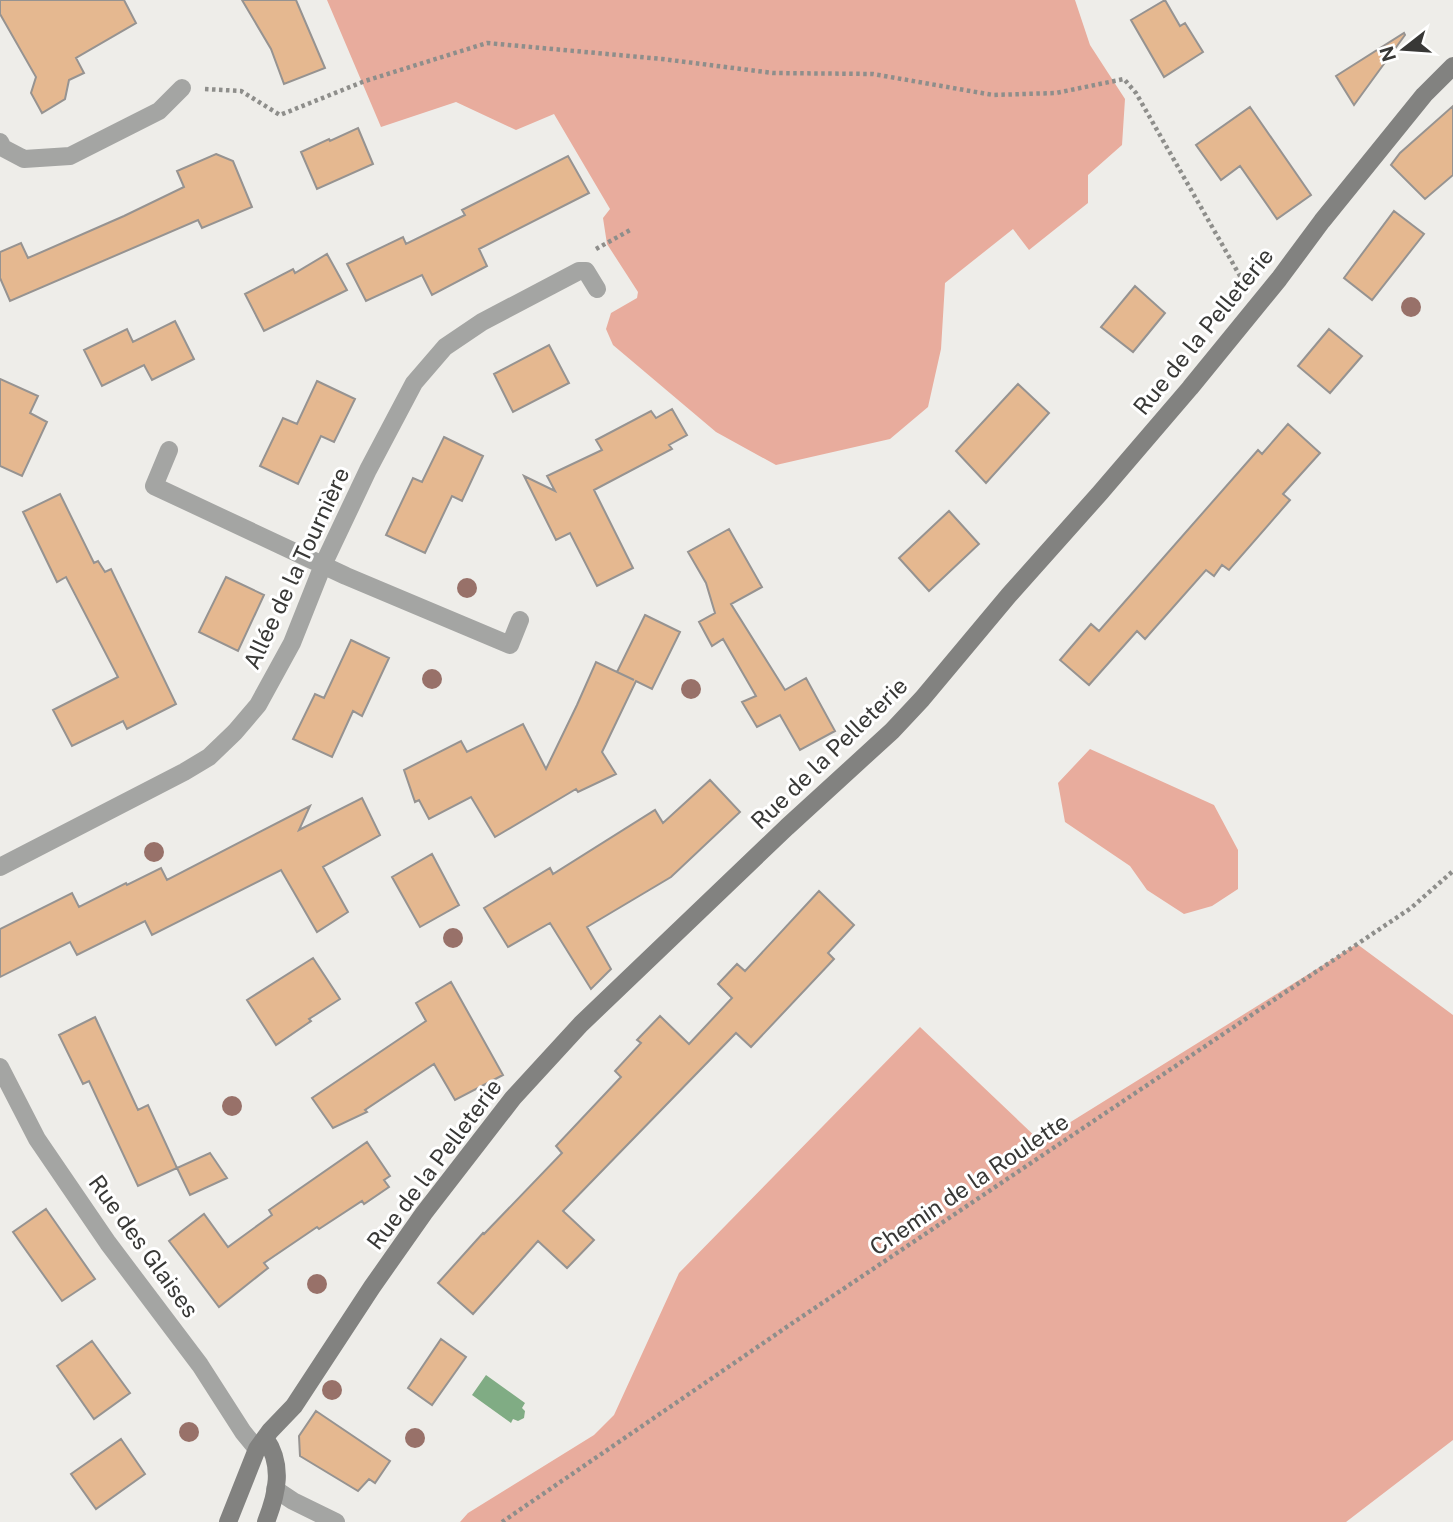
<svg xmlns="http://www.w3.org/2000/svg" width="1453" height="1522" viewBox="0 0 1453 1522" font-family="'Public Sans',sans-serif">
<style>
.forest{fill:#e8ac9d}
.water{fill:#80ac84}
.building{fill:#e5b890;stroke:#969391;stroke-width:2}
.lines{fill:none;stroke-linecap:round;stroke-linejoin:round}
.path{stroke:#8e8e8b;stroke-width:4.5;stroke-dasharray:3.5 3.5;stroke-linecap:butt}
.street{stroke:#a4a5a3;stroke-width:18}
.secondary{stroke:#828280;stroke-width:18}
.tree{fill:#987169}
.labels{text-anchor:middle;dominant-baseline:central;stroke-width:6;stroke-linejoin:round;paint-order:stroke}
.street-label{font-size:23px;fill:#383836;stroke:#fff}
</style>
<rect width="100%" height="100%" fill="#eeede9"/>
<!-- forest -->
<path class="forest" d="M327,0H1075L1090,45L1125,99L1122,145L1088,175V203L1029,250L1013,229L945,283L941,349L928,407L890,439L776,465L716,432L613,345L606,329L611,313L637,298L638,292L607,244L603,218L610,209L554,114L516,130L456,102L381,127Z
M1090,749L1214,805L1238,850V889L1212,906L1184,914L1147,890L1130,866L1065,822L1058,783Z
M1357,944L1453,1015V1440L1346,1522H460L468,1513L594,1435L614,1415L679,1273L920,1027L1040,1141Z"/>
<!-- water -->
<path class="water" d="M486,1375L525,1403L522,1408L525,1411L524,1418L518,1421L513,1419L511,1423L472,1395Z"/>
<!-- building -->
<path class="building" d="M0,0H124L136,23L76,58L84,73L69,80L65,99L42,113L31,93L36,77L0,14Z
M242,0H296L325,68L284,84L271,49Z
M1165,0L1180,26L1185,23L1203,52L1164,77L1131,20Z
M1404,33L1405,35L1354,105L1336,76Z
M1453,106V175L1425,199L1391,165L1400,153Z
M1250,107L1311,195L1277,219L1240,166L1221,180L1196,145Z
M358,128L373,164L317,189L301,152L329,139L330,141Z
M216,154L233,161L252,207L202,228L198,220L10,301L0,278V252L21,243L28,258L124,216L184,187L177,171Z
M568,156L589,193L479,249L487,266L432,295L422,275L366,301L347,264L403,237L406,244L465,215L462,210Z
M1394,211L1424,234L1372,300L1344,278Z
M327,254L347,290L264,331L245,294L293,269L295,273Z
M1135,286L1165,313L1133,352L1101,327Z
M175,321L194,359L152,380L144,365L102,386L84,350L127,329L133,342Z
M1329,329L1362,356L1330,393L1298,366Z
M549,345L569,383L513,412L494,374Z
M0,379L38,396L30,413L47,422L22,476L0,466Z
M317,381L355,399L334,442L321,436L298,484L260,466L283,418L297,424Z
M1018,384L1049,413L986,483L956,451Z
M672,409L687,435L669,445L672,449L594,490L633,568L597,586L570,533L556,540L524,476L555,491L547,476L602,450L596,440L651,411L656,418Z
M1288,424L1320,453L1283,494L1290,500L1229,570L1222,565L1214,576L1206,570L1145,639L1137,631L1089,685L1060,660L1091,624L1099,631L1258,450L1262,454Z
M444,437L483,456L462,501L452,496L425,553L386,535L413,478L422,482Z
M60,494L94,563L98,561L105,572L111,569L176,704L127,729L123,721L72,746L53,710L118,677L66,577L57,582L23,512Z
M949,511L979,544L929,591L899,558Z
M729,529L762,587L731,604L785,690L806,678L835,731L800,750L780,715L757,727L742,702L756,696L723,639L712,646L699,622L715,613L706,583L688,552Z
M226,577L264,595L238,651L199,632Z
M645,615L680,632L652,689L636,681L602,752L616,774L578,792L576,789L495,837L471,797L429,819L419,800L415,802L404,770L461,741L467,752L523,724L546,769L577,705L596,662L634,680L617,672Z
M351,640L389,658L362,716L353,711L332,757L293,739L315,694L324,698Z
M710,780L740,812L671,877L587,927L611,969L591,989L550,923L508,947L484,908L550,868L553,874L655,810L663,823Z
M362,798L380,835L323,867L348,912L317,932L281,870L152,935L145,921L77,955L70,942L0,977V929L72,893L79,907L126,883L127,885L161,868L167,880L310,806L299,830Z
M432,854L459,905L420,927L392,877Z
M819,891L854,925L828,953L834,959L751,1047L736,1033L563,1211L594,1240L567,1268L538,1241L473,1314L438,1283L483,1233L484,1234L562,1153L556,1146L621,1077L615,1071L641,1043L637,1040L660,1016L689,1044L732,998L718,984L737,964L745,971Z
M313,958L340,999L309,1019L311,1021L276,1045L247,1000Z
M451,982L503,1075L455,1100L434,1064L365,1110L367,1112L333,1128L312,1098L426,1021L416,1003Z
M95,1017L138,1110L148,1105L177,1168L138,1186L89,1081L83,1084L59,1035Z
M367,1142L390,1176L384,1180L389,1187L364,1204L362,1201L319,1229L317,1227L264,1263L268,1268L219,1307L169,1241L204,1214L228,1247L272,1215L269,1210Z
M210,1153L227,1178L190,1195L177,1168Z
M46,1209L95,1279L62,1301L13,1232Z
M441,1339L466,1357L432,1405L408,1388Z
M92,1341L130,1393L94,1419L57,1366Z
M316,1411L390,1461L375,1483L369,1479L358,1491L300,1456L299,1436Z
M121,1439L145,1474L96,1509L71,1474Z"/>
<g class="lines">
<!-- path -->
<path class="path" d="M205,89L241,91L280,115L365,81L487,43L662,59L773,73L873,74L993,95L1056,93L1124,79L1136,93L1244,283
M596,249L632,229
M502,1522L794,1322L1411,908L1453,871"/>
<!-- street -->
<path class="street" d="M0,142L3,148L24,159L70,156L159,111L182,88
M169,450L154,486L346,576L510,645L520,620
M0,867L184,772L209,757L235,732L258,705L292,643L323,565L368,470L414,383L445,347L482,322L579,271H586L597,289
M0,1067L37,1139L108,1243L200,1365L243,1432L257,1449
M275,1489L293,1501L336,1522"/>
<!-- secondary -->
<path class="secondary" d="M265,1438C284,1465 277,1494 266,1522
M228,1522L257,1449L270,1431L294,1406L372,1287L424,1213L513,1098L581,1024L787,827L892,731L922,699L1009,595L1100,493L1190,388L1279,279L1322,221L1424,95L1453,66"/>
</g>
<!-- trees -->
<g class="tree">
<circle cx="1411" cy="307" r="10"/>
<circle cx="467" cy="588" r="10"/>
<circle cx="432" cy="679" r="10"/>
<circle cx="691" cy="689" r="10"/>
<circle cx="154" cy="852" r="10"/>
<circle cx="453" cy="938" r="10"/>
<circle cx="232" cy="1106" r="10"/>
<circle cx="317" cy="1284" r="10"/>
<circle cx="332" cy="1390" r="10"/>
<circle cx="189" cy="1432" r="10"/>
<circle cx="415" cy="1438" r="10"/>
</g>
<g class="labels">
<!-- street labels -->
<g class="street-label">
<text transform="translate(1203 331) rotate(-51)">Rue de la Pelleterie</text>
<text transform="translate(296 568) rotate(-65)">Allée de la Tournière</text>
<text transform="translate(829 753) rotate(-44)">Rue de la Pelleterie</text>
<text transform="translate(434 1164) rotate(-53)">Rue de la Pelleterie</text>
<text transform="translate(969 1184) rotate(-34)">Chemin de la Roulette</text>
<text transform="translate(144 1246) rotate(54)">Rue des Glaises</text>
</g>
</g>
<!-- north arrow -->
<g transform="translate(1404 49) rotate(253)" stroke="#ffffff" stroke-width="5" paint-order="stroke">
<path d="M0-5L12 26L0 18L-12 26Z" fill="#383836"/>
<text y="-10" font-size="19" font-weight="bold" text-anchor="middle" fill="#383836">N</text>
</g>
</svg>
